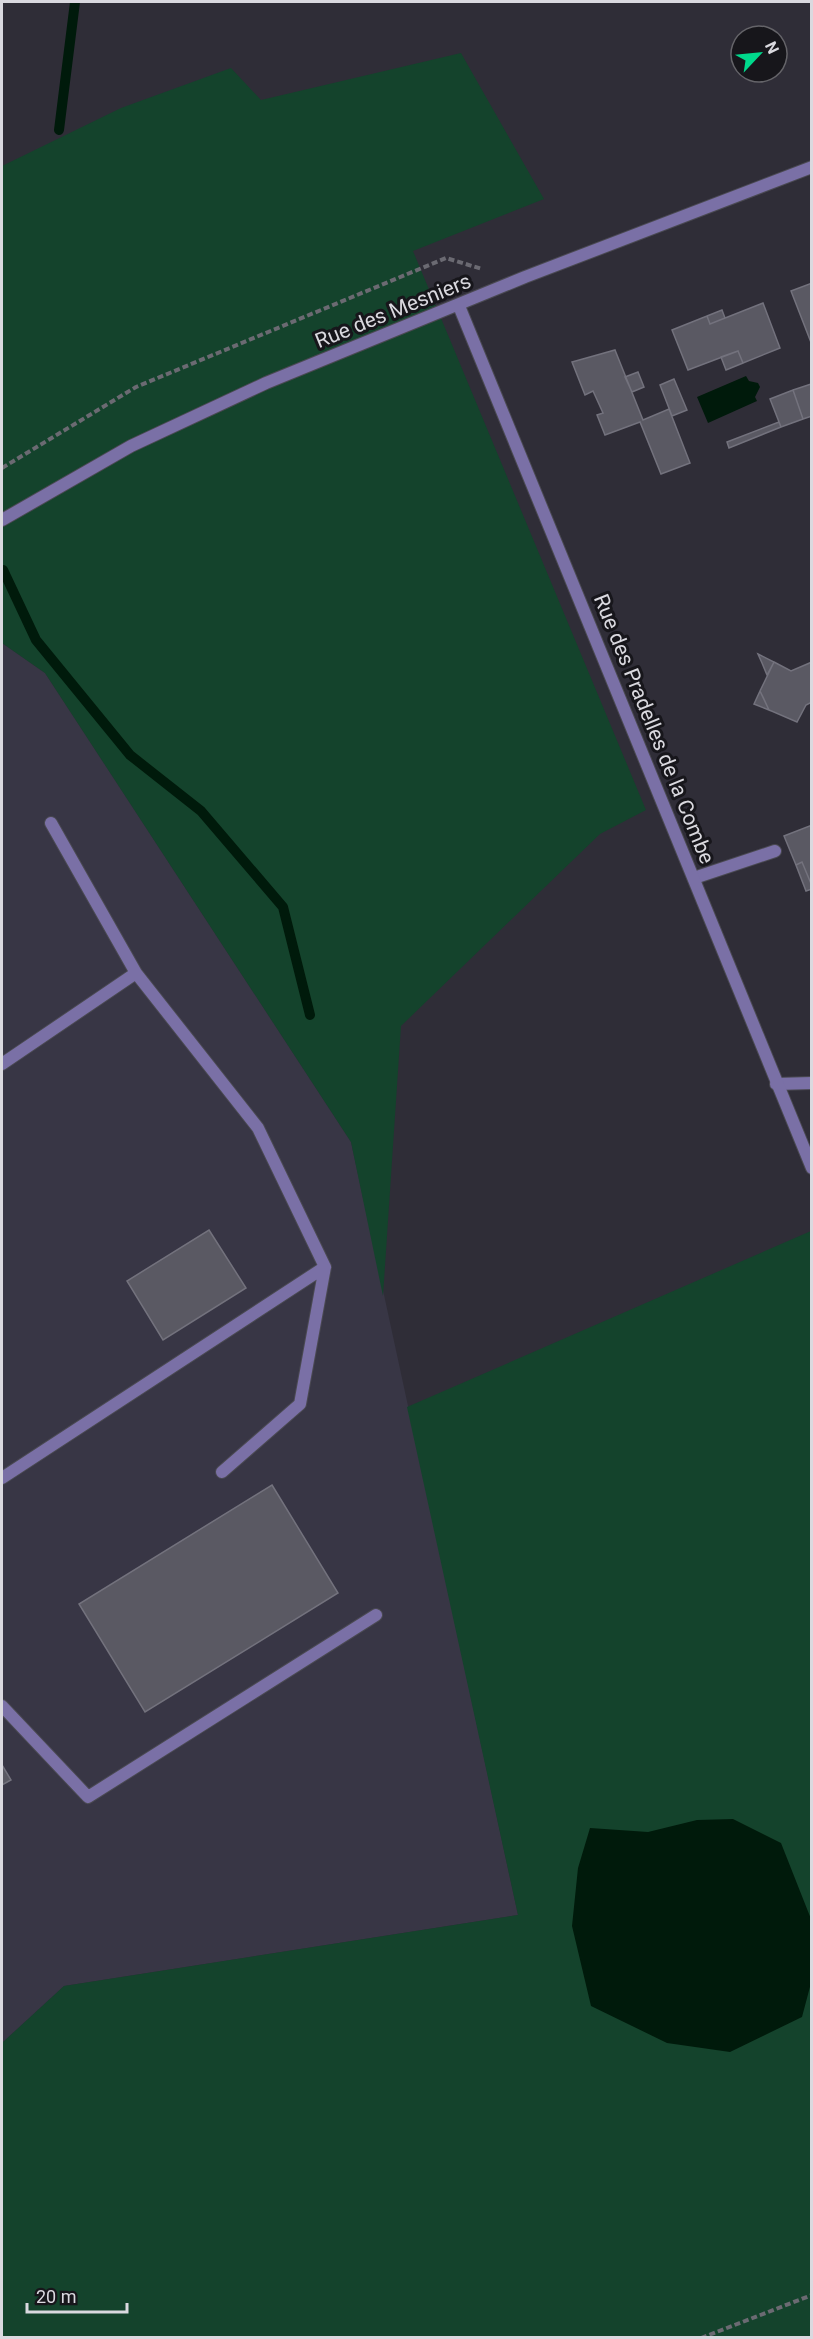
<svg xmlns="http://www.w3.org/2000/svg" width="813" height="2339" viewBox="0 0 813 2339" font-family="Roboto,sans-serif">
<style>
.built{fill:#383645}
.green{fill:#14432c}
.water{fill:#001a0b}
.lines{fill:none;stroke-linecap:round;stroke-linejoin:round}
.stream{stroke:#001a0b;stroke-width:10}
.building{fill:#5a5963;stroke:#73727d;stroke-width:1.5}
.lane-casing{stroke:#4a4952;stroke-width:14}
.street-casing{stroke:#4a4952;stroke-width:14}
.path{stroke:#6b6a72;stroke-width:4;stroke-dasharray:6 3;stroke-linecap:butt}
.lane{stroke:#7a70a6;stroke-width:12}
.street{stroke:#7a70a6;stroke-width:12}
.labels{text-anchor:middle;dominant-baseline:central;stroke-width:6;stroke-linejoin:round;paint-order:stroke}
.street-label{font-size:21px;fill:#dad9df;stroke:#17161b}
</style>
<rect width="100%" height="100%" fill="#2f2d37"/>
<!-- built -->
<path class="built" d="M2,643L45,673L351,1142L518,1915L64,1986L2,2043Z"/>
<!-- green -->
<path class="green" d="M461,53L544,199L413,251L646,810L600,834L401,1026L383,1296L351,1142L45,673L2,643V166L121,108L231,68L261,100Z
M811,1231V2337L2,2338V2043L64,1986L518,1915L407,1407Z"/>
<!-- water -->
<path class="water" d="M746,376L749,381L758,383L760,387L755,397L757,401L708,423L697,397Z
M733,1819L781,1843L811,1919V1983L802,2017L730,2052L667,2043L591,2006L572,1926L578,1868L590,1828L648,1832L697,1820Z"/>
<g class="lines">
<!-- stream -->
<path class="stream" d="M59,130L75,2
M3,570L36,640L130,755L201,811L283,907L310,1015"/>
</g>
<!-- building -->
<path class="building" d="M812,283V345L791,291Z
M763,303L780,348L743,363L738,351L688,370L672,330L707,316L710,324Z
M722,310L725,318L710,324L707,316Z
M615,350L643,420L669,409L690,463L661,474L640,422L605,435L597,415L603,413L593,391L585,395L572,362Z
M738,351L743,363L726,370L721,357Z
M638,372L644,387L632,392L625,377Z
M674,379L687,410L672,416L660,385Z
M811,384L812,416L803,419L793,390Z
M793,390L803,419L781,427L770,399Z
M779,422L781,427L729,448L727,442Z
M758,654L774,662L767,675L762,663Z
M774,662L791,671L812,662V702L806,705L797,722L769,710L760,691Z
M760,691L763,697L769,710L754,704Z
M812,825V886L802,862L796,865L784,836Z
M802,862L812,886V889L806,891L796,865Z
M209,1230L246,1288L163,1340L127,1281Z
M272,1485L338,1593L145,1712L79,1604Z
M2,1765L11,1780L2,1785Z"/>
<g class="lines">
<!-- lane casing -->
<g class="lane-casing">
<path id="lane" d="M694,878L775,851
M2,1064L136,973
M776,1084L812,1083
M222,1472L300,1404L325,1267
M2,1478L325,1267L258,1128L136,973L51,823
M2,1706L88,1797L376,1615"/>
</g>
<!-- street casing -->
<g class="street-casing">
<path id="street" d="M459,306L812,1168
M2,520L131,446L266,383L525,277L812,167"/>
</g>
<!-- path -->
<path class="path" d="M2,468L136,387L446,258L482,269
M701,2338L812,2295"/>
<!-- lane -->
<use href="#lane" class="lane"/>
<!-- street -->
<use href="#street" class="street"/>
</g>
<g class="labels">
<!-- street labels -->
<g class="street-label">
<text transform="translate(393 311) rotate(-22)">Rue des Mesniers</text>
<text transform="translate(654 729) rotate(68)">Rue des Pradelles de la Combe</text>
</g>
</g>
<!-- border -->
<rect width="813" height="2339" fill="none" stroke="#dad9df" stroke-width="6"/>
<!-- north arrow -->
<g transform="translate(759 54) rotate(64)"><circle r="28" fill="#17161b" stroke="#656469" stroke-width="1.5"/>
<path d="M0-4.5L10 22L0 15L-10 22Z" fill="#00d98c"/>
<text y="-9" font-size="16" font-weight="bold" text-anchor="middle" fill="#dad9df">N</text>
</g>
<!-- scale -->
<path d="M27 2303v9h100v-9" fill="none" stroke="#dad9df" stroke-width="3"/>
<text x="36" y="2303" font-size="18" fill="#dad9df" stroke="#17161b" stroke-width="4.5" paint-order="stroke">20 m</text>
</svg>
